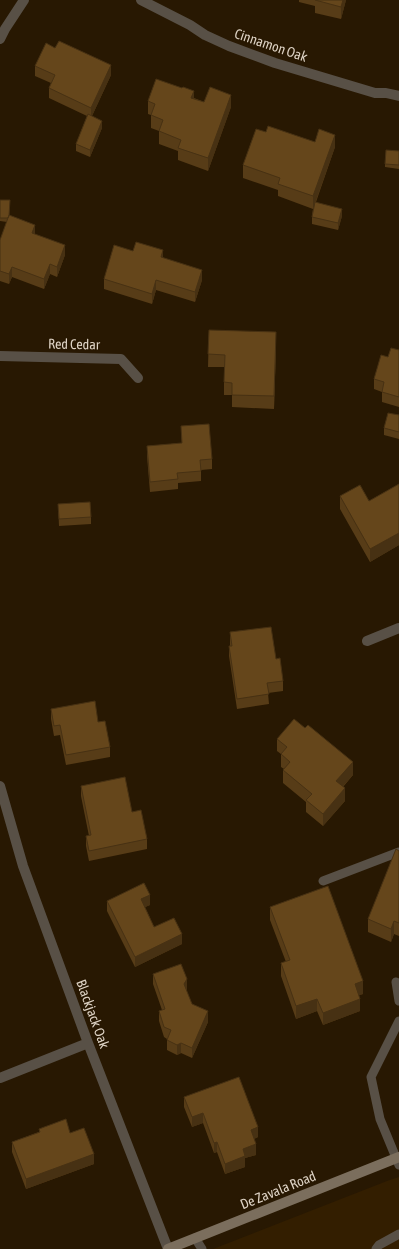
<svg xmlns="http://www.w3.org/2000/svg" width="399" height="1249" viewBox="0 0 399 1249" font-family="'Asap Condensed',sans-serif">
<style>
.built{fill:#331e00}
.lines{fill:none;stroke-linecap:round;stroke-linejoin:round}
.lane{stroke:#585046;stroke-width:9}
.street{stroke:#585046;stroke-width:10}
.secondary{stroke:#7b6e5d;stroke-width:10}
.wall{fill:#573c17}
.shaded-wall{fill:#473113}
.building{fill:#65461b;stroke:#473113}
.labels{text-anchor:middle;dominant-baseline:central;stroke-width:3;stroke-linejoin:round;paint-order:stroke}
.street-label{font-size:14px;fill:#ded3c5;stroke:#281802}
</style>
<rect width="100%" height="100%" fill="#281802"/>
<!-- built -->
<path class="built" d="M399,1177V1249H213L387,1181Z"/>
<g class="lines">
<!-- lane -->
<path class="lane" d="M323,881L399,852
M396,982L399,1001
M399,1021L371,1077L380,1119L399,1165
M195,1238L202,1249
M376,1249L379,1245L399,1234"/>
<!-- street -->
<path class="street" d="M141,0L190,25L205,35L229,46L275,63L375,93H386L399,96
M0,39L5,29L24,0
M0,356L121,359L138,378
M367,641L399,628
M0,786L23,866L88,1043L168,1249
M0,1078L88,1043"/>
<!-- secondary -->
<path class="secondary" d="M168,1249L399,1157"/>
</g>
<!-- wall -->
<path class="wall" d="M299,0H346L341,19L315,13V6L299,2Z
M35,66L111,75L92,116L102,128L90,157L76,151V144L87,116L49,98V88L51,83L35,76Z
M194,98L204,102L231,107L208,171L178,160V151L159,144V131L151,128V115L148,114V101Z
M266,132L315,142L335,147L316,202L342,216L338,230L312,224V217L313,209L278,196V190L243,178V165Z
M399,151V169L385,167V164Z
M0,200L9,216L65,255L57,277L50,274L44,289L12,277L9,284L0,281V240L7,222L0,221Z
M133,251L163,258L202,280L195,302L156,290L152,304L104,289V279Z
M209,330L276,345L274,409L232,407V395H224V367H208Z
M399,350V407L382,402V392L374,389V379L388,357Z
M399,415V439L384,435V428Z
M181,426L212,459V469L201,470V481L178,483V489L150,492L147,456V446L182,443Z
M399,484V545L370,562L340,509V496L369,501Z
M58,504L91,517V524L59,526Z
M230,632L276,659L283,681V691L268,693L269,704L237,709L229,656V646H230Z
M51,709L98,722L110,747V757L66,765L60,735L54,736L51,719Z
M277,739L353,775L343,787L345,801L323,826L306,812V802L283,783V770L284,769L281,767V754L277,751Z
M81,786L132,812L147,839V849L89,861L86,846V836H89L81,796Z
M399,851V936L394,934L391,942L368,932V919Z
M107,901L150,905L145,907L154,927L182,944L135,967L107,911Z
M270,907L363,994L359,995L360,1011L323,1025L317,1011L296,1019L281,976V963L286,962L270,920Z
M153,974L187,989L186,990L192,1004L208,1022L192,1058L181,1053L177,1055L167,1050V1039L164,1037L159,1021V1011L162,1010L153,984Z
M184,1097L258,1137L254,1139L256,1155L245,1158V1167L225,1174L217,1152L214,1153L203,1123L192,1127L184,1107Z
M39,1129L94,1164L26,1189L12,1152V1142L39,1132Z"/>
<!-- shaded-wall -->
<path class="shaded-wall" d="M343,0H346L341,19V7Z
M111,65V75L91,118V108Z
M194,91V103L191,98Z
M231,95V107L208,171V158Z
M102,121V128L90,157V150Z
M335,135V147L313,209V196Z
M342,209V216L338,230V223Z
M35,225V235L32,233Z
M65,245V255L57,277V267Z
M163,250V260L161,257Z
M50,264V274L44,289V279Z
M12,267V277L9,284V274Z
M202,270V280L195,302V292Z
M156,280V290L152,304V294Z
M276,332V345L274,409V396Z
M399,533V545L370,562V549Z
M353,762V775L336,794V781Z
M345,788V801L323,826V814Z
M150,895V905L141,909V899Z
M394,921V934L391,942V929Z
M182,934V944L135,967V957Z
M187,979V989L184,994V984Z
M363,981V994L355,997V984Z
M317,999V1011L296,1019V1006Z
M360,999V1011L323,1025V1013Z
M208,1011V1022L192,1058V1048Z
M181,1043V1053L177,1055V1045Z
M203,1113V1123L192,1127V1117Z
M258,1127V1137L251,1140V1130Z
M217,1142V1152L214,1153V1143Z
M256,1144V1155L245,1158V1167L225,1174V1164L243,1149Z
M94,1154V1164L26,1189V1179Z"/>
<!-- building -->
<path class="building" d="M315,0H343L341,7Z
M59,41L111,65L91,108L49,88L55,75L35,66L46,43L55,48Z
M156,79L182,88L183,87L194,91L191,98L204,102L210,87L231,95L208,158L178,148L181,140L159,131L163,120L151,115L155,104L148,101Z
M88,114L102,121L90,150L76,144Z
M268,126L315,142L319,129L335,135L313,196L278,184L280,178L243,165L256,129L266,132Z
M386,150L399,151V165L385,164Z
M0,200H10L9,216L8,218H0Z
M315,202L342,209L338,223L312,217Z
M9,215L35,225L32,233L65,245L57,267L50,264L44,279L12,267L9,274L0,271V240Z
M136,242L163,250L161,257L202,270L195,292L156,280L152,294L104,279L114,245L133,251Z
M209,330L276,332L274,396L232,395V383L224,382L225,355L208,354Z
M391,348L399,350V397L382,392L384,382L374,379L381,355L388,357Z
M388,413L399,415V432L384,428Z
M209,424L212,459L200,460L201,471L177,473L178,479L150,482L147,446L182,443L181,426Z
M399,484V533L370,549L340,496L360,485L369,501Z
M90,502L91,517L59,519L58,504Z
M271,627L276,659L280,658L283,681L267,683L269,694L237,699L229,646H232L230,632Z
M95,701L98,722L105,721L110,747L66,755L60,725L54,726L51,709Z
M294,719L305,728L308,725L353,762L336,781L345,788L323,814L306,800L312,794L283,770L290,762L281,754L287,747L277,739Z
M125,777L132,812L141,810L147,839L89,851L86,836L91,835L81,786Z
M396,849L399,851V923L394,921L391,929L368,919Z
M144,883L150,895L141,899L154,927L174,918L182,934L135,957L107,901Z
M328,886L363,981L355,984L360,999L323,1013L317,999L296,1006L281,963L290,960L270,907Z
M181,964L187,979L184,984L192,1004L208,1011L192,1048L181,1043L177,1045L167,1040L171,1030L164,1027L159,1011L165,1009L153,974Z
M239,1077L258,1127L251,1130L256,1144L243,1149L245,1156L225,1164L217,1142L214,1143L203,1113L192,1117L184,1097Z
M66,1119L70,1133L84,1128L94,1154L26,1179L12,1142L40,1132L39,1129Z"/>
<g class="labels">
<!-- street labels -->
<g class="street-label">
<text transform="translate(271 45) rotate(19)">Cinnamon Oak</text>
<text transform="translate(74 344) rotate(1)">Red Cedar</text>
<text transform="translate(93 1014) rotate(70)">Blackjack Oak</text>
<text transform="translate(278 1190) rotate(-22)">De Zavala Road</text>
</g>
</g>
</svg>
